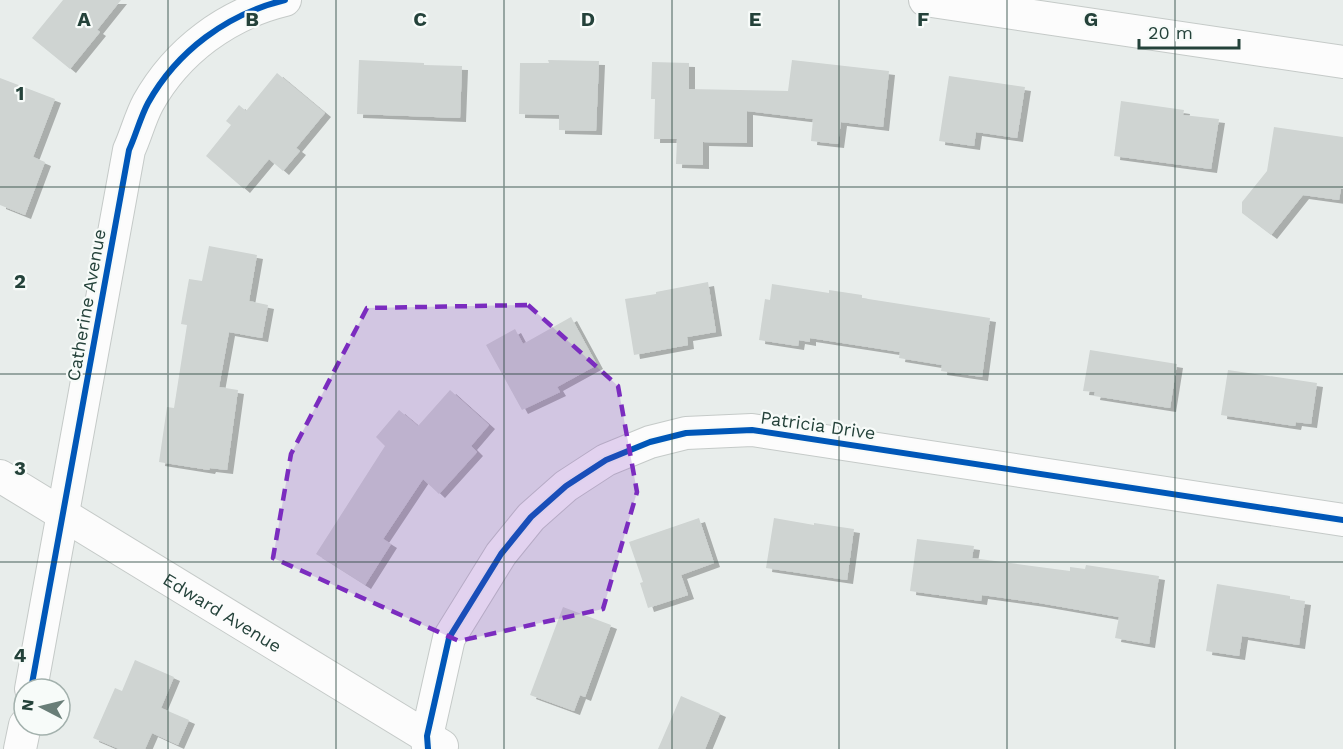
<svg xmlns="http://www.w3.org/2000/svg" width="1343" height="749" viewBox="0 0 1343 749" font-family="'Work Sans',sans-serif">
<style>
.building{fill:#cfd4d2;filter:url(#shadow)}
.lines{fill:none;stroke-linecap:round;stroke-linejoin:round}
.minor-casing{stroke:#c5cac8;stroke-width:34}
.minor{stroke:#fcfcfc;stroke-width:32}
.cycleway-casing{stroke:#f7fbf9;stroke-width:10}
.cycleway{stroke:#0057b8;stroke-width:6}
.marked{fill:#7b2cbf;fill-opacity:0.2;stroke:#7b2cbf;stroke-width:4.5;stroke-dasharray:12 8;stroke-linejoin:round}
.grid{fill:none;stroke:#24423a;stroke-width:1.5;stroke-opacity:0.55}
.labels{text-anchor:middle;dominant-baseline:central;stroke-width:4.5;stroke-linejoin:round;paint-order:stroke}
.street-label{font-size:18px;fill:#24423a;stroke:#f7fbf9}
.grid-label{font-size:20px;text-anchor:middle;font-weight:bold;fill:#24423a;stroke:#f7fbf9;stroke-width:4.5;stroke-linejoin:round;paint-order:stroke}
</style>
<defs>
<filter id="shadow"><feDropShadow dx="6" dy="4" stdDeviation="0" flood-color="#0004"/></filter>
</defs>
<rect width="100%" height="100%" fill="#e8edeb"/>
<!-- building -->
<path class="building" d="M63,0H121L97,30L100,32L70,69L32,38Z
M359,60L424,63V65L462,66L460,118L357,114Z
M548,60L599,61L596,131L559,130V115L519,114L520,63H549Z
M792,60L889,71L883,127L841,122L838,144L811,141L813,119L747,111V143L703,142V165L676,164L677,139H654L655,99H651L652,62L689,63V89L788,91Z
M277,73L325,113L296,148L300,151L283,171L269,159L244,189L206,156L231,125L226,121L239,105L246,111Z
M949,76L1025,87L1017,138L976,132L974,146L939,141Z
M0,78L55,99L33,157L45,162L25,215L0,205Z
M1121,101L1184,110L1183,115L1219,119L1211,169L1114,156Z
M1274,127L1343,137V189H1341L1339,200L1303,195L1271,235L1242,213V202L1267,171Z
M209,246L257,255L249,301L268,305L262,338L229,332L219,387L238,390L227,470L210,468L209,470L159,462L167,407L174,408L187,325L181,324L189,279L202,281Z
M708,282L716,332L687,337L688,345L634,355L625,299L656,294V292Z
M772,284L829,293V290L862,295V298L990,318L982,377L941,371L942,365L899,358L900,352L810,338V342L799,340L798,346L759,340L765,299L770,300Z
M571,317L597,365L557,387L560,392L522,410L486,345L515,329L523,344Z
M1090,350L1177,364L1170,408L1094,396L1095,392L1083,391Z
M1228,370L1317,383L1311,424L1296,422L1295,426L1221,415Z
M450,390L489,425L471,446L477,452L439,494L423,479L383,539L391,544L365,585L316,554L385,446L376,437L399,410L418,426Z
M699,518L714,563L681,575L688,595L648,608L640,583L643,582L629,542Z
M774,518L814,525V523L854,529L847,580L766,568Z
M917,539L974,546L972,558L1070,571V567L1085,569L1086,565L1159,576L1149,644L1115,638L1119,617L1039,603L982,595L981,601L910,591Z
M1217,584L1290,596V599L1305,601L1299,645L1242,636L1239,656L1206,651Z
M563,607L611,625L585,697L580,695L574,711L530,695Z
M135,660L174,677L161,708L189,720L178,745L152,733L145,749H119L93,738L115,688L122,691Z
M681,696L720,713L705,749H658Z"/>
<g class="lines">
<!-- minor casing -->
<g class="minor-casing">
<g id="minor">
<path d="M925,0L1343,62"/>
<path id="s1" d="M0,476L442,746"/>
<path d="M31,689L129,150C136,135 140,118 148,103C177,51 227,14 285,0"/>
<path d="M20,749L25,725"/>
<path d="M428,749L427,736L449,638L501,554L531,517L566,486L606,460L650,442L686,433L752,430L1343,520"/>
</g>
</g>
<!-- minor -->
<use href="#minor" class="minor"/>
<!-- cycleway casing -->
<g class="cycleway-casing">
<path id="cycleway" d="M31,689L129,150C136,135 140,118 148,103C177,51 227,14 285,0
M428,749L427,736L449,638L501,554L531,517L566,486L606,460L650,442L686,433L752,430L1343,520"/>
</g>
<!-- cycleway -->
<use href="#cycleway" class="cycleway"/>
</g>
<!-- marked area -->
<path class="marked" d="M528,305L618,386L637,492L603,609L459,641L273,558L291,454L367,308Z"/>
<!-- grid -->
<path class="grid" d="M168,0V749M336,0V749M504,0V749M672,0V749M839,0V749M1007,0V749M1175,0V749M0,187H1343M0,374H1343M0,562H1343"/>
<g class="labels">
<!-- street labels -->
<g class="street-label">
<text transform="translate(86 305) rotate(-80)">Catherine Avenue</text>
<text transform="translate(818 425) rotate(8)">Patricia Drive</text>
<text stroke="none"><textPath href="#s1" startOffset="261">Edward Avenue</textPath></text>
</g>
</g>
<g class="grid-label">
<text x="84" y="26">A</text>
<text x="252" y="26">B</text>
<text x="420" y="26">C</text>
<text x="588" y="26">D</text>
<text x="755" y="26">E</text>
<text x="923" y="26">F</text>
<text x="1091" y="26">G</text>
<text x="20" y="100">1</text>
<text x="20" y="288">2</text>
<text x="20" y="475">3</text>
<text x="20" y="662">4</text>
</g>
<!-- north arrow -->
<g transform="translate(42 707) rotate(277)"><circle r="28" fill="#f7fbf9" stroke="#a3b1ad" stroke-width="1.5"/>
<path d="M0-4.5L10 22L0 15L-10 22Z" fill="#697e78"/>
<text y="-9" font-size="16" font-weight="bold" text-anchor="middle" fill="#24423a">N</text>
</g>
<!-- scale -->
<path d="M1139 39v9h100v-9" fill="none" stroke="#24423a" stroke-width="3"/>
<text x="1148" y="39" font-size="18" fill="#24423a" stroke="#f7fbf9" stroke-width="4.5" paint-order="stroke">20 m</text>
</svg>
